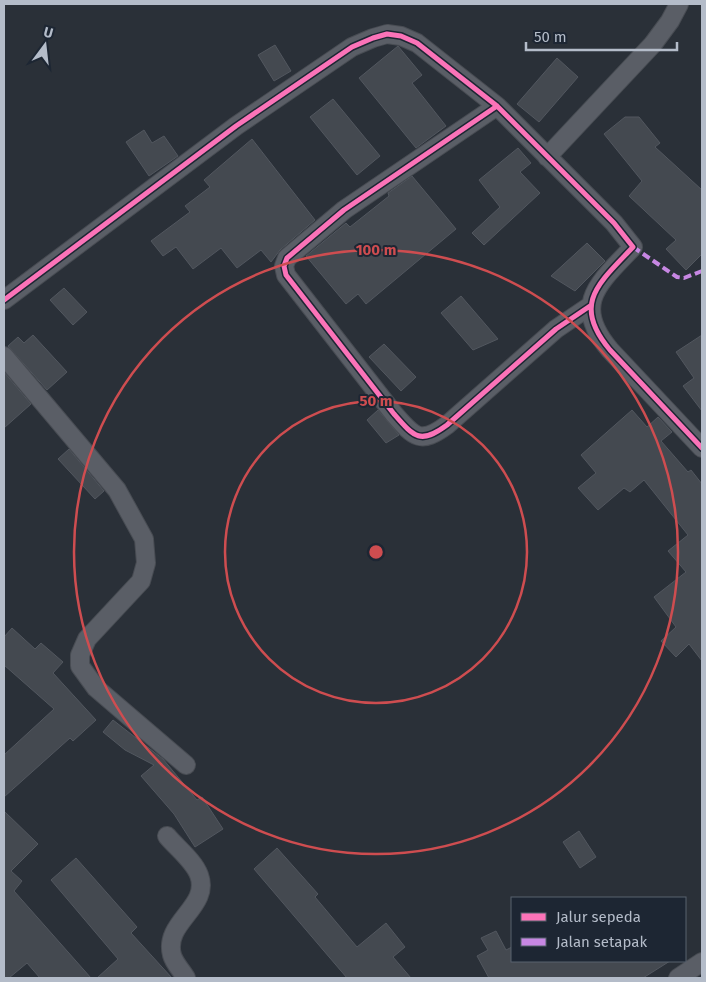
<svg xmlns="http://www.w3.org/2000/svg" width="706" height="982" viewBox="0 0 706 982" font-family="'Fira Sans',sans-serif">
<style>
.building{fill:#444950;stroke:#52575f}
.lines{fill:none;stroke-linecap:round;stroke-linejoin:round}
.street-casing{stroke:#484c53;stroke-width:20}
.street{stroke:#5a5e66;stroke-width:18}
.quiet{stroke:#c787e3;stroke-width:4;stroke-dasharray:8 4;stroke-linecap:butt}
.cycleway-casing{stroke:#1d2633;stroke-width:8}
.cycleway{stroke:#fb73b8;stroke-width:5}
.ring{fill:none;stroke:#ce4d50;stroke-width:2.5}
.centre{fill:#ce4d50;stroke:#1d2633;stroke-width:2.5}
.ring-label{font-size:15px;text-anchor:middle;font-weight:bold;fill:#ce4d50;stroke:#1d2633;stroke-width:4;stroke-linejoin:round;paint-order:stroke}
</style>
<rect width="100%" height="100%" fill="#2a3038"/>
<!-- building -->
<path class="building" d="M275,45L291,71L274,81L258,55Z
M398,46L422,75L412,83L446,126L416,148L359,78Z
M557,58L578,77L539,122L517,104Z
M333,99L380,156L357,175L310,117Z
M625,117H639L660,143L655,147L702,190V254L686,270L666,249L676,240L629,196L642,181L604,134Z
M144,130L152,143L164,136L178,156L149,176L126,142Z
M252,139L315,220L280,250L271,262L261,250L237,268L221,248L193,269L176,247L163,256L151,241L190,212L185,206L210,187L204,180Z
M518,148L531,163L520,172L540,193L484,245L472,233L500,207L479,180Z
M412,176L456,229L366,304L358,294L346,304L306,256L346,223L350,227L389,196L388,193Z
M587,243L605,261L575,291L551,276Z
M64,288L87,312L73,325L50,300Z
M461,296L498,339L473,350L441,313Z
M33,335L67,372L47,390L8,346L18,337L24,343Z
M702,335V411L683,386L694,378L676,352Z
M384,344L416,377L401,391L369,357Z
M4,372L31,404L4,428Z
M378,410L399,435L386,443L367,420Z
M632,410L647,427L658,417L672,432L661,441L688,472L691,470L702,484V661L689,644L676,657L661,641L676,627L654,597L686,572L668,551L688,535L644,480L630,492L624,488L598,510L578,488L596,473L581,455Z
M69,449L104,491L95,499L58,459Z
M12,628L35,649L41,643L63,662L53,673L96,720L73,741L70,738L4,797V755L54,709L4,665V637Z
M113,720L163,759L197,800L202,797L223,829L195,847L174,814L141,776L154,765L125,750L103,732Z
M4,811L38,844L11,871L22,881L14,891L91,978H40L27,963L9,978H4Z
M579,831L596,857L580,868L563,842Z
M277,848L318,894L315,897L357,947L386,923L405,947L393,957L411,978H347L254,869Z
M76,858L137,927L131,933L172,978H97L118,959L51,880Z
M496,931L506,950L512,947V961H670L643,978H489L477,956L488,950L481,938Z"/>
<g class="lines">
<!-- street casing -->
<g class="street-casing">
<path id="street" d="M497,106L344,210L287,258L284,266L286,275L394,414C414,437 420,445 447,425L556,329L590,306
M547,157L653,44L670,21L679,4
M4,300L236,126L352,47L373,38L387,34L401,36L417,43L497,106L614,223L633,247C599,283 571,304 610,350L702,448
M4,356L117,490L144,539L146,563L141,581L87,639L80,655V666L96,688L186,765
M167,836C177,848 194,861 199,875C211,907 163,922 172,955C174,963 182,971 186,978
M678,978L702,962"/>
</g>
<!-- street -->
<use href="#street" class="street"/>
<!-- quiet -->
<path class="quiet" d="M633,247L677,277L684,278L702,271"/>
<!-- cycleway casing -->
<g class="cycleway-casing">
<path id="cycleway" d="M497,106L344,210L287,258L284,266L286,275L394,414C414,437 420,445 447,425L556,329L590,306
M4,300L236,126L352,47L373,38L387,34L401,36L417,43L497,106L614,223L633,247C599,283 571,304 610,350L702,448"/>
</g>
<!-- cycleway -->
<use href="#cycleway" class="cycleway"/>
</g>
<!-- distance rings -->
<g class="ring">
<circle cx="376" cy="552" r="151"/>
<circle cx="376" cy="552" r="302"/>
</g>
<circle cx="376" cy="552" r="8" class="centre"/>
<g class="ring-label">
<text x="376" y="255">100 m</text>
<text x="376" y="406">50 m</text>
</g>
<!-- border -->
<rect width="706" height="982" fill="none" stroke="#b4bcc9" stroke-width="10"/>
<!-- legend -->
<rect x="511" y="897" width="175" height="65" fill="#1d2633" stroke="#59626f"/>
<rect x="521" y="913" width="25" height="8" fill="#fb73b8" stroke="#59626f"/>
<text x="556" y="922" font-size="15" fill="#b4bcc9">Jalur sepeda</text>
<rect x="521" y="938" width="25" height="8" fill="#c787e3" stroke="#59626f"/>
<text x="556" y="947" font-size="15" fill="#b4bcc9">Jalan setapak</text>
<!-- north arrow -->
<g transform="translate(45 45) rotate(15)" stroke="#1d2633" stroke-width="4" paint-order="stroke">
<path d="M0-4L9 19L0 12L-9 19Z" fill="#b4bcc9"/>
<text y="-8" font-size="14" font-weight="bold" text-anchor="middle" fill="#b4bcc9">U</text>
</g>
<!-- scale -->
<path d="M526 42v8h151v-8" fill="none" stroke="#b4bcc9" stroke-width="2.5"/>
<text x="534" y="42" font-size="15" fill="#b4bcc9" stroke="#1d2633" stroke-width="4" paint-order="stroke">50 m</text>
</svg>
